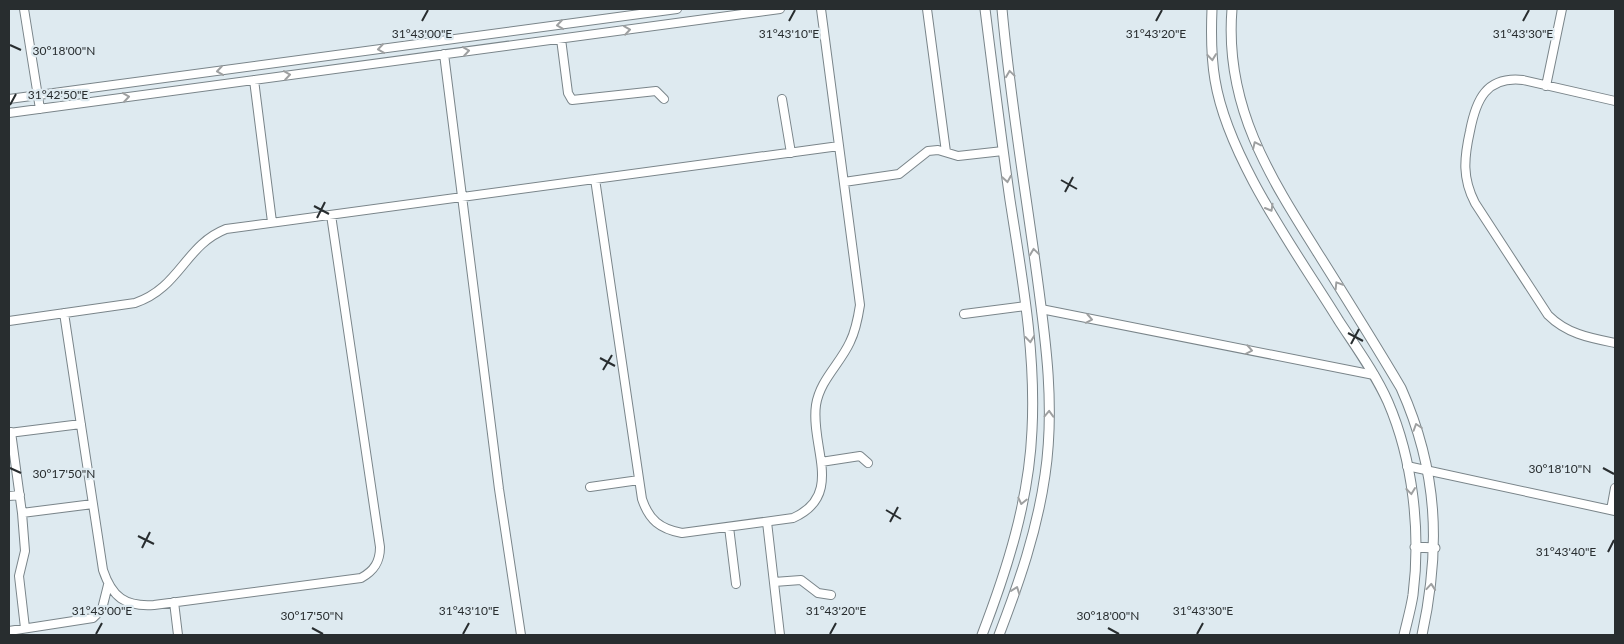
<svg xmlns="http://www.w3.org/2000/svg" width="1624" height="644" viewBox="0 0 1624 644" font-family="Lato,sans-serif">
<style>
.lines{fill:none;stroke-linecap:round;stroke-linejoin:round}
.minor-casing{stroke:#7a858a;stroke-width:10}
.tertiary-casing{stroke:#7a858a;stroke-width:11}
.minor{stroke:#fff;stroke-width:8}
.tertiary{stroke:#fff;stroke-width:9}
.oneway{stroke:#9ea0a1}
.ticks{fill:none;stroke:#282d2f;stroke-width:2}
.ticks-label{font-size:12px;text-anchor:middle;fill:#282d2f;stroke:#deeaf0;stroke-width:4.5;stroke-linejoin:round;paint-order:stroke}
</style>
<rect width="100%" height="100%" fill="#deeaf0"/>
<g class="lines">
<!-- minor casing -->
<g class="minor-casing">
<path id="minor" d="M24,9L40,109
M927,9L946,152
M561,39L568,93L572,100L656,91L664,99
M444,54L499,489L521,635
M254,80L272,222
M1546,86L1562,9
M9,99L677,9
M782,99L791,153
M1615,101L1523,80C1486,76 1476,100 1470,131C1464,158 1462,178 1475,203L1548,315C1567,334 1590,338 1615,343
M9,113L780,9
M595,179L642,499C649,520 660,529 682,533L793,518C845,495 810,447 816,405C820,380 840,364 850,342C856,330 858,318 860,305L821,9
M844,182L899,174L928,151L938,150L958,156L1003,151
M1041,309L1374,375
M64,313L103,570C112,597 125,607 154,605L361,578C374,571 380,562 380,547L331,215
M964,314L1026,306
M9,321L135,303C180,288 185,245 226,229L839,146
M11,432L22,513L25,551L19,576L25,628
M9,433L81,424
M821,462L860,456L868,463
M1407,466L1615,511
M590,487L639,480
M9,496L20,495
M1611,510L1615,488
M22,513L93,504
M767,522L780,635
M729,527L736,584
M774,582L801,580L818,593L831,595
M174,602L178,635
M9,631L93,618L102,609L108,585"/>
</g>
<!-- tertiary casing -->
<g class="tertiary-casing">
<path id="tertiary" d="M1212,9C1211,33 1211,57 1215,80C1228,159 1297,253 1339,321C1356,347 1375,373 1388,402C1413,460 1421,532 1413,595C1411,608 1407,622 1404,635
M1232,9C1224,107 1271,179 1321,258C1348,301 1375,344 1401,388C1438,471 1441,547 1422,635
M1415,547L1435,548
M982,635C1007,570 1029,501 1032,430C1036,353 1022,277 1010,200C1001,137 993,73 985,9
M999,635C1019,583 1037,531 1045,475C1055,408 1046,342 1037,276C1025,187 1010,98 1002,9"/>
</g>
<!-- minor -->
<use href="#minor" class="minor"/>
<!-- tertiary -->
<use href="#tertiary" class="tertiary"/>
</g>
<!-- one-way arrows -->
<defs><path id="oneway-chevron" d="M-2-3.5L2.5 0L-2 3.5" fill="none" stroke-width="1.6" stroke-linecap="round" stroke-linejoin="round" transform="scale(1.25)"/></defs>
<g class="oneway">
<use href="#oneway-chevron" transform="translate(560 25) rotate(172)"/>
<use href="#oneway-chevron" transform="translate(627 30) rotate(-8)"/>
<use href="#oneway-chevron" transform="translate(381 49) rotate(172)"/>
<use href="#oneway-chevron" transform="translate(466 51) rotate(-8)"/>
<use href="#oneway-chevron" transform="translate(1212 57) rotate(84)"/>
<use href="#oneway-chevron" transform="translate(220 71) rotate(172)"/>
<use href="#oneway-chevron" transform="translate(1010 74) rotate(-98)"/>
<use href="#oneway-chevron" transform="translate(287 75) rotate(-8)"/>
<use href="#oneway-chevron" transform="translate(126 97) rotate(-8)"/>
<use href="#oneway-chevron" transform="translate(1256 145) rotate(-115)"/>
<use href="#oneway-chevron" transform="translate(1007 179) rotate(81)"/>
<use href="#oneway-chevron" transform="translate(1270 208) rotate(60)"/>
<use href="#oneway-chevron" transform="translate(1034 252) rotate(-98)"/>
<use href="#oneway-chevron" transform="translate(1338 285) rotate(-122)"/>
<use href="#oneway-chevron" transform="translate(1089 319) rotate(11)"/>
<use href="#oneway-chevron" transform="translate(1030 339) rotate(84)"/>
<use href="#oneway-chevron" transform="translate(1249 350) rotate(11)"/>
<use href="#oneway-chevron" transform="translate(1049 414) rotate(-88)"/>
<use href="#oneway-chevron" transform="translate(1417 427) rotate(-108)"/>
<use href="#oneway-chevron" transform="translate(1411 491) rotate(83)"/>
<use href="#oneway-chevron" transform="translate(1022 501) rotate(103)"/>
<use href="#oneway-chevron" transform="translate(1431 587) rotate(-85)"/>
<use href="#oneway-chevron" transform="translate(1016 590) rotate(-70)"/>
</g>
<!-- ticks -->
<path class="ticks" d="M422,21L428,10M789,21L795,10M1156,21L1162,10M1523,21L1529,10M10,45L21,50M10,105L16,94M1061,180L1077,189M1065,192L1073,177M314,206L329,214M317,218L325,202M1348,333L1363,341M1351,344L1359,329M600,358L615,366M603,370L612,355M10,468L21,473M1603,468L1614,474M886,510L901,519M890,522L898,507M138,536L154,544M142,548L150,532M1608,552L1614,540M312,628L323,634M1108,628L1119,634M96,634L102,623M463,634L469,623M830,634L836,623M1197,634L1203,623"/>
<g class="ticks-label">
<text x="422" y="38">31°43'00"E</text>
<text x="789" y="38">31°43'10"E</text>
<text x="1156" y="38">31°43'20"E</text>
<text x="1523" y="38">31°43'30"E</text>
<text x="64" y="55">30°18'00"N</text>
<text x="58" y="99">31°42'50"E</text>
<text x="1560" y="473">30°18'10"N</text>
<text x="64" y="478">30°17'50"N</text>
<text x="1566" y="556">31°43'40"E</text>
<text x="102" y="615">31°43'00"E</text>
<text x="469" y="615">31°43'10"E</text>
<text x="836" y="615">31°43'20"E</text>
<text x="1203" y="615">31°43'30"E</text>
<text x="312" y="620">30°17'50"N</text>
<text x="1108" y="620">30°18'00"N</text>
</g>
<!-- border -->
<rect width="1624" height="644" fill="none" stroke="#282d2f" stroke-width="20"/>
</svg>
